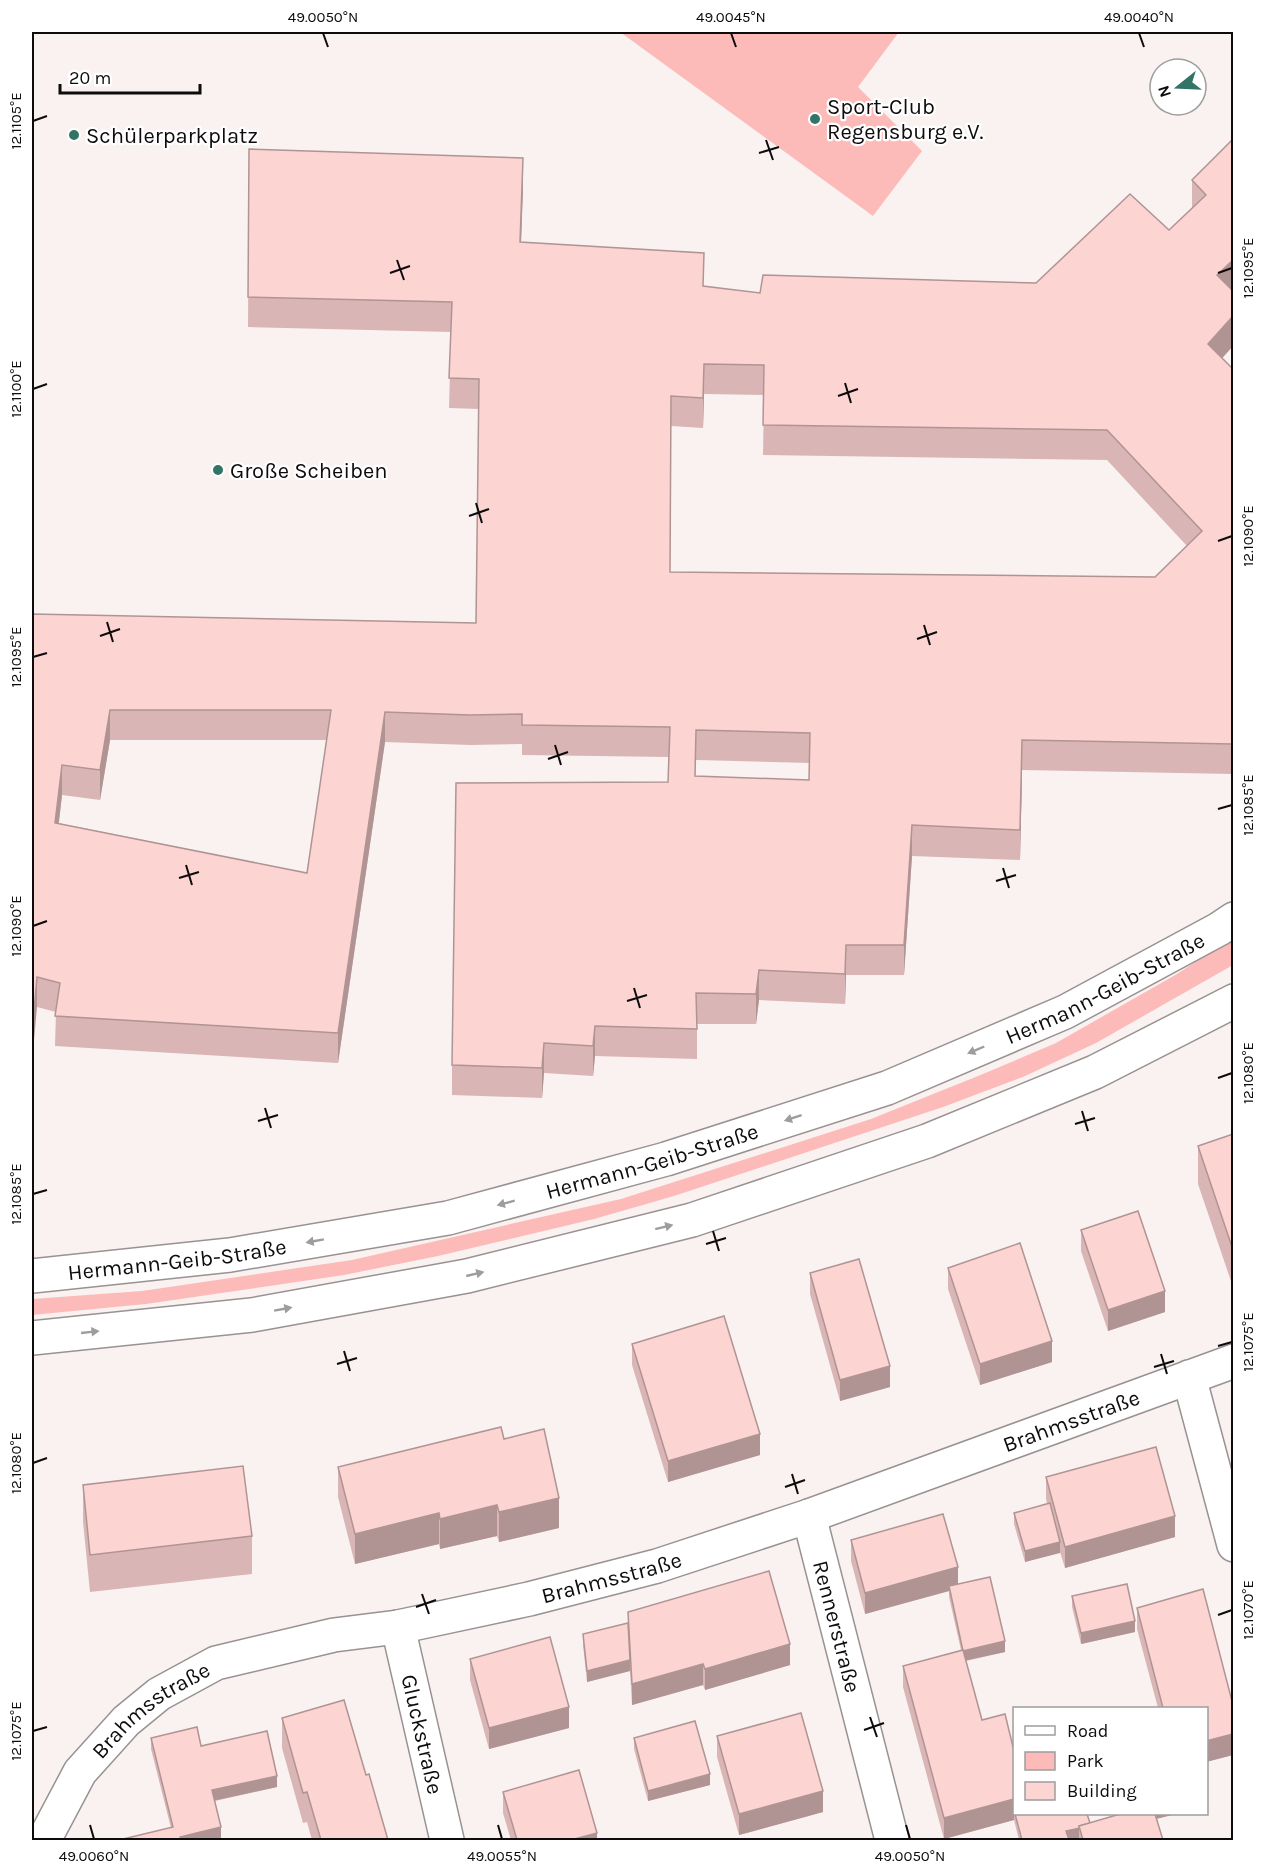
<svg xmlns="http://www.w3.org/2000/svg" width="1265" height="1872" font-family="Karla,sans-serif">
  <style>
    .green { fill: #fcbbb9 }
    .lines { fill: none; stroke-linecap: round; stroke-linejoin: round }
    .minor-casing { stroke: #999292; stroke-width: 36 }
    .tertiary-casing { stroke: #999292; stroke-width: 36 }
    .minor { stroke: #fff; stroke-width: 33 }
    .tertiary { stroke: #fff; stroke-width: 33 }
    .wall { fill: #d9b6b5; fill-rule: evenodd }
    .shaded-wall { fill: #b09493 }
    .building { fill: #fcd4d2; stroke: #b09493; stroke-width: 1.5; fill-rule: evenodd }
    .oneway { fill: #9e9d9d }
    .ticks { fill: none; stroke: #0d0b0b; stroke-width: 2 }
    .poi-dot { fill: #327567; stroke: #fff; stroke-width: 2 }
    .labels { text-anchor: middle; stroke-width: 4.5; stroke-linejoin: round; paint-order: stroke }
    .poi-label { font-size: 22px; fill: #0d0b0b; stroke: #fff; text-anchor: start }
    .street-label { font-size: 22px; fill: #0d0b0b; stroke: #fff }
    .neatline { fill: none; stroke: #0d0b0b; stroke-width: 2 }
    .ticks-label { font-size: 15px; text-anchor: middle; fill: #0d0b0b }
  </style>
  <rect width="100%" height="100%" fill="#f9f2f1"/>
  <!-- green -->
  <g class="green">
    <path d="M 620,32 L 899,32 L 858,87 L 922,151 L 873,216 Z"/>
    <path d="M 1233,937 L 1233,965 L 1096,1043 L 1025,1076 L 943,1107 L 674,1196 L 594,1219 L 438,1256 L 344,1275 L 146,1304 L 32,1315 L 32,1299 L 142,1291 L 352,1260 L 621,1199 L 871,1119 L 983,1074 L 1056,1043 L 1177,974 Z"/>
  </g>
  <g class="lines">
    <!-- minor casing -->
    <g class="minor-casing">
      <g id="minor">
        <path d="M 1189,1377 L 1234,1545"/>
        <path id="s1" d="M 809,1516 L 892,1840"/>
        <path id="s2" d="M 398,1627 L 447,1840"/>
        <path id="s3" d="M 44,1840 L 80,1772 L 126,1721 L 159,1694 L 216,1663 L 334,1635 L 398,1627 L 529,1599 L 657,1566 L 809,1516 L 1234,1361"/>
      </g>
    </g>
    <!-- tertiary casing -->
    <g class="tertiary-casing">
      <g id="tertiary">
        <path id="s4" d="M 32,1276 L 230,1255 L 448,1218 L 666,1159 L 887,1088 L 1065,1012 L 1219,929 L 1234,919"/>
        <path d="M 32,1338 L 252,1315 L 467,1276 L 692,1220 L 927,1141 L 1095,1072 L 1234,1001"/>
      </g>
    </g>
    <!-- minor -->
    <use href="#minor" class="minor"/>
    <!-- tertiary -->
    <use href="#tertiary" class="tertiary"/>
  </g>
  <!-- wall -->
  <g class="wall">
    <path d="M 1233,139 L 1233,346 L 1222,358 L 1233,369 L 1233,774 L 1022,770 L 1020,860 L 912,856 L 904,975 L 846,975 L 845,1004 L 759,1000 L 756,1024 L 697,1024 L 697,1059 L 595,1056 L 593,1076 L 544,1073 L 542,1098 L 452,1095 L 452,1065 L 668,782 L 669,757 L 522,755 L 522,744 L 470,745 L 385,742 L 338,1063 L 55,1046 L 56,1012 L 37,1007 L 32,614 L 476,623 L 479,409 L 449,408 L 451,332 L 248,327 L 249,149 L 523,188 L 521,242 L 704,286 L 760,293 L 1036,283 L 1169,230 L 1192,208 L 1192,180 ZM 704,394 L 764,395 L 763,455 L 1107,460 L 1187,546 L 1155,577 L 670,572 L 671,426 L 703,428 ZM 110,740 L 327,740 L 307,873 L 59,823 L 62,795 L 100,800 ZM 696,760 L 810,763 L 809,780 L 695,776 Z"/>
    <path d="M 1233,1134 L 1233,1287 L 1198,1184 L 1198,1146 Z"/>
    <path d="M 1081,1230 L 1165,1312 L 1108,1331 L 1081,1251 Z"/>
    <path d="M 948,1268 L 1052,1362 L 980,1385 L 948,1289 Z"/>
    <path d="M 810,1273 L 890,1387 L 840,1401 L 810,1294 Z"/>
    <path d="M 632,1344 L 760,1455 L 668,1482 L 632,1365 Z"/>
    <path d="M 504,1439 L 559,1528 L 499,1542 L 497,1536 L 440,1549 L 439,1544 L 355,1564 L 338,1497 L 338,1467 Z"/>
    <path d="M 1046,1477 L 1175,1537 L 1065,1568 L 1060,1552 L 1025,1562 L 1014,1524 L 1014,1513 L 1047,1504 L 1046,1498 Z"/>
    <path d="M 83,1485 L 252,1536 L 252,1574 L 90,1592 L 83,1522 Z"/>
    <path d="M 851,1540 L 958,1584 L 1005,1652 L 966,1661 L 982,1720 L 1014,1814 L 1090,1823 L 1172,1814 L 1172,1815 L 1156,1819 L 1163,1840 L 1079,1840 L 1079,1839 L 1073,1840 L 1019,1840 L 1014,1820 L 944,1839 L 903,1687 L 903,1666 L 961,1650 L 949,1597 L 949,1591 L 865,1614 L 851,1561 Z"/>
    <path d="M 1072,1596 L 1135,1632 L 1081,1644 L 1072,1607 Z"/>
    <path d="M 1137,1608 L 1233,1705 L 1233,1755 L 1206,1762 L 1206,1708 L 1158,1708 L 1137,1629 Z"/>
    <path d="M 628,1612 L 790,1665 L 705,1690 L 703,1685 L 632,1705 L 630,1671 L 587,1682 L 583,1645 L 583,1634 L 628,1623 Z"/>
    <path d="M 470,1659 L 569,1728 L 489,1749 L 470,1680 Z"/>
    <path d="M 282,1718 L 366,1775 L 388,1840 L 312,1840 L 307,1822 L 303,1823 L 282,1748 Z"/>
    <path d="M 717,1736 L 823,1812 L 739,1835 L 717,1757 Z"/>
    <path d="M 151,1738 L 201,1746 L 277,1787 L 215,1801 L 221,1838 L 171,1828 L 151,1749 Z"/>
    <path d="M 634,1738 L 710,1785 L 648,1801 L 634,1749 Z"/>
    <path d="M 503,1792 L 597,1840 L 511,1840 L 503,1813 Z"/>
  </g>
  <!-- shaded-wall -->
  <g class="shaded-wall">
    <path d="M 523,158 L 523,188 L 520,272 L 520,242 Z"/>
    <path d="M 1233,260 L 1233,290 L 1217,305 L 1217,275 Z"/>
    <path d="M 1233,316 L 1233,346 L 1208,374 L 1208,344 Z"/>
    <path d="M 704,364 L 704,394 L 703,428 L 703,398 Z"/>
    <path d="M 110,710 L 110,740 L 100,800 L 100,770 Z"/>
    <path d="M 385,712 L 385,742 L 338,1063 L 338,1033 Z"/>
    <path d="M 1022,740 L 1022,770 L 1020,860 L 1020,830 Z"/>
    <path d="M 62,765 L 62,795 L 55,853 L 55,823 Z"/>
    <path d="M 912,825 L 912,856 L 904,975 L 904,945 Z"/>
    <path d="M 846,945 L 846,975 L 845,1004 L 845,974 Z"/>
    <path d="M 759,970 L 759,1000 L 756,1024 L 756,994 Z"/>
    <path d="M 37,977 L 37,1007 L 32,1062 L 32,1032 Z"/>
    <path d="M 595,1026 L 595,1056 L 593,1076 L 593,1046 Z"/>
    <path d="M 544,1043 L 544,1073 L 542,1098 L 542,1068 Z"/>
    <path d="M 1165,1291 L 1165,1312 L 1108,1331 L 1108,1310 Z"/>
    <path d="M 1052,1341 L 1052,1362 L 980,1385 L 980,1364 Z"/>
    <path d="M 890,1366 L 890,1387 L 840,1401 L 840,1380 Z"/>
    <path d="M 760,1434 L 760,1455 L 668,1482 L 668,1461 Z"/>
    <path d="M 559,1498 L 559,1528 L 499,1542 L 499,1512 Z"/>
    <path d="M 497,1505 L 497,1536 L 440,1549 L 440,1519 Z"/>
    <path d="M 439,1513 L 439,1544 L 355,1564 L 355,1534 Z"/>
    <path d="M 1175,1516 L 1175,1537 L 1065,1568 L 1065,1547 Z"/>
    <path d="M 1060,1542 L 1060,1553 L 1025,1562 L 1025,1551 Z"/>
    <path d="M 958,1567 L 958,1588 L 949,1586 L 949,1591 L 865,1614 L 865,1593 Z"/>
    <path d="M 1135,1621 L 1135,1632 L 1081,1644 L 1081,1633 Z"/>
    <path d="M 1005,1641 L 1005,1652 L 963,1661 L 963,1651 Z"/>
    <path d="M 790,1644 L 790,1665 L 705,1690 L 705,1669 Z"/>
    <path d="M 630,1660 L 630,1671 L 587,1682 L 587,1671 Z"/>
    <path d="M 703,1664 L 703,1685 L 632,1705 L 632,1684 Z"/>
    <path d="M 569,1707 L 569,1728 L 489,1749 L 489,1728 Z"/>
    <path d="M 1233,1734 L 1233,1755 L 1206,1762 L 1206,1741 Z"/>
    <path d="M 710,1774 L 710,1785 L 648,1801 L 648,1791 Z"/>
    <path d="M 277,1776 L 277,1787 L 212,1801 L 212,1790 Z"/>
    <path d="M 823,1791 L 823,1812 L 739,1835 L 739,1814 Z"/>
    <path d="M 1014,1799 L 1014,1820 L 944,1839 L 944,1818 Z"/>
    <path d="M 1127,1814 L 1172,1814 L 1172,1815 L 1127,1826 Z"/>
    <path d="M 221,1827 L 221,1838 L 209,1840 L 180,1840 L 180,1837 Z"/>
    <path d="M 1079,1828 L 1079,1839 L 1073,1840 L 1066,1840 L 1066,1831 Z"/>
    <path d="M 597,1833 L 597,1840 L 571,1840 Z"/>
  </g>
  <!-- building -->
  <g class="building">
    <path d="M 1233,139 L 1233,260 L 1217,275 L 1233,291 L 1233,316 L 1208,344 L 1233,369 L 1233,744 L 1022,740 L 1020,830 L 912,825 L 904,945 L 846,945 L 845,974 L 759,970 L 756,994 L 696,993 L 697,1029 L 595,1026 L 593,1046 L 544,1043 L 542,1068 L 452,1065 L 456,783 L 668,782 L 670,727 L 522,725 L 522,714 L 470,715 L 385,712 L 338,1033 L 55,1016 L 60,983 L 37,977 L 32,1032 L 32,614 L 476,623 L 479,379 L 449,378 L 452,302 L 248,297 L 249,149 L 523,158 L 520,242 L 704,253 L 703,286 L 760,293 L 763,275 L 1036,283 L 1130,194 L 1169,230 L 1206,195 L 1192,180 ZM 704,364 L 764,365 L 763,425 L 1107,430 L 1202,531 L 1155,577 L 670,572 L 671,396 L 703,398 ZM 110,710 L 331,710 L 307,873 L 55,823 L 62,765 L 100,770 ZM 696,730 L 810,733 L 809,780 L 695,776 Z"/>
    <path d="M 1233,1134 L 1233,1250 L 1198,1146 Z"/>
    <path d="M 1138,1211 L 1165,1291 L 1108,1310 L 1081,1230 Z"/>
    <path d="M 1020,1243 L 1052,1341 L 980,1364 L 948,1268 Z"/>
    <path d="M 859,1259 L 890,1366 L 840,1380 L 810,1273 Z"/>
    <path d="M 724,1316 L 760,1434 L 668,1461 L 632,1344 Z"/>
    <path d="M 501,1427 L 504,1439 L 544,1429 L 559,1498 L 499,1512 L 497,1505 L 440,1519 L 439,1513 L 355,1534 L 338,1467 Z"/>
    <path d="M 1156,1447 L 1175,1516 L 1065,1547 L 1046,1477 Z"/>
    <path d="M 243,1466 L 252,1536 L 90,1555 L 83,1485 Z"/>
    <path d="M 1050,1503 L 1060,1542 L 1025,1551 L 1014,1513 Z"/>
    <path d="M 943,1514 L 958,1567 L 865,1593 L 851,1540 Z"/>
    <path d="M 769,1571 L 790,1644 L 705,1669 L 703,1664 L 632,1684 L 628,1612 Z"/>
    <path d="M 990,1577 L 1005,1641 L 963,1651 L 949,1586 Z"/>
    <path d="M 1127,1584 L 1135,1621 L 1081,1633 L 1072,1596 Z"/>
    <path d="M 1203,1589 L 1233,1705 L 1233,1734 L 1206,1741 L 1206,1708 L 1163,1708 L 1137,1608 Z"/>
    <path d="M 628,1623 L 630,1660 L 587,1671 L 583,1634 Z"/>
    <path d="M 550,1637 L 569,1707 L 489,1728 L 470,1659 Z"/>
    <path d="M 963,1650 L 982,1720 L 1005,1714 L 1014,1751 L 1014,1799 L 944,1818 L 903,1666 Z"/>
    <path d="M 344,1700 L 366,1775 L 369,1774 L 388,1840 L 321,1840 L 307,1792 L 303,1793 L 282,1718 Z"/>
    <path d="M 801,1713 L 823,1791 L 739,1814 L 717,1736 Z"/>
    <path d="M 695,1721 L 710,1774 L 648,1791 L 634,1738 Z"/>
    <path d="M 197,1727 L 201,1746 L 267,1731 L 277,1776 L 212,1790 L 221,1827 L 180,1837 L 181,1840 L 119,1840 L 173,1827 L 151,1738 Z"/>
    <path d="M 579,1770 L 597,1833 L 571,1840 L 517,1840 L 503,1792 Z"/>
    <path d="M 1015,1814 L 1087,1814 L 1090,1823 L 1079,1826 L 1080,1828 L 1066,1831 L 1069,1840 L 1022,1840 Z"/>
    <path d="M 1120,1814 L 1155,1814 L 1163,1840 L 1083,1840 L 1079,1826 Z"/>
  </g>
  <!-- one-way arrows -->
  <defs><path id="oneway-solid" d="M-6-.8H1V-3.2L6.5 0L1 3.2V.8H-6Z" transform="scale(1.5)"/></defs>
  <g class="oneway">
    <use href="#oneway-solid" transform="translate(976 1050) rotate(157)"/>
    <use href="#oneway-solid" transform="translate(793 1118) rotate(162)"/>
    <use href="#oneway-solid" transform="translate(506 1203) rotate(165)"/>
    <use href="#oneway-solid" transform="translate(664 1227) rotate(-14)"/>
    <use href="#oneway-solid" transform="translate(315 1241) rotate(170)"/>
    <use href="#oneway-solid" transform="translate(475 1274) rotate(-13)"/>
    <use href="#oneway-solid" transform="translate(283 1309) rotate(-10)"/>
    <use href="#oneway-solid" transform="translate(90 1332) rotate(-6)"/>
  </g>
  <!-- ticks -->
  <path class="ticks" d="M 323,33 L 328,47M 731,33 L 736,47M 1139,33 L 1144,47M 33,121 L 47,116M 766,140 L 773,160M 759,153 L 779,147M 397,260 L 404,280M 390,273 L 410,266M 1218,273 L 1232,268M 845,383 L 851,403M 33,389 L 47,384M 838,396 L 858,389M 476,503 L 482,523M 469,516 L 489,509M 1218,541 L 1232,536M 107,622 L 113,642M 924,625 L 930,645M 100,636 L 120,629M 917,639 L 937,632M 33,657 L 47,653M 555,745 L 561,765M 548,759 L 568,752M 1218,809 L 1232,805M 186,865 L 192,885M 1003,868 L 1009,888M 179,878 L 199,872M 996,881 L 1016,875M 33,926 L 47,921M 634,988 L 640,1008M 627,1001 L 647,995M 1218,1078 L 1232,1073M 265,1108 L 271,1128M 1082,1111 L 1088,1131M 258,1121 L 278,1115M 1075,1124 L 1095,1118M 33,1194 L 47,1190M 713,1231 L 719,1251M 706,1244 L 726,1238M 1218,1346 L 1232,1342M 344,1351 L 350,1371M 1161,1354 L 1167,1374M 337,1364 L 357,1358M 1154,1367 L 1174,1361M 33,1463 L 47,1458M 792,1474 L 798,1494M 785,1487 L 805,1480M 422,1594 L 429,1614M 416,1607 L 436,1600M 1218,1615 L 1232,1610M 870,1717 L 877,1737M 864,1730 L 884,1723M 33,1731 L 47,1727M 90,1825 L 94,1839M 498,1825 L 502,1839M 906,1825 L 910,1839"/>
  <!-- markers -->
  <g class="poi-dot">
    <circle cx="815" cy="119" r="6"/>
    <circle cx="74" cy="135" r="6"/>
    <circle cx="218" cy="470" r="6"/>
  </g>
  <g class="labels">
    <!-- poi labels -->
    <g class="poi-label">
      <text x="827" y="114">Sport-Club<tspan x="827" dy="25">Regensburg e.V.</tspan></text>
      <text x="86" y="143">Schülerparkplatz</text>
      <text x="230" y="478">Große Scheiben</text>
    </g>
    <!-- street labels -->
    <g class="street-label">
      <text dy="8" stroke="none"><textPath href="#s4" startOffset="1118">Hermann-Geib-Straße</textPath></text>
      <text dy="8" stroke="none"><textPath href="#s4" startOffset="632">Hermann-Geib-Straße</textPath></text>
      <text dy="8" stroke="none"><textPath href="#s4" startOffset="146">Hermann-Geib-Straße</textPath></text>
      <text dy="8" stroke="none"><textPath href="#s3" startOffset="1144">Brahmsstraße</textPath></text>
      <text dy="8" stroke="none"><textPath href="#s3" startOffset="658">Brahmsstraße</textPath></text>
      <text dy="8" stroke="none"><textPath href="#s1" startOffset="114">Rennerstraße</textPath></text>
      <text dy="8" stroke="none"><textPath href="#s3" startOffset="172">Brahmsstraße</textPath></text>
      <text dy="8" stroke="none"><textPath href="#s2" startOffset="110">Gluckstraße</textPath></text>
    </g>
  </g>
  <!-- border -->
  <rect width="1265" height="1872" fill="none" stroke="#ffffff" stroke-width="66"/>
  <!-- legend -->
  <rect x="1013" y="1707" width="195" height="108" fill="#ffffff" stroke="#9e9d9d" stroke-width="1.5"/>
  <rect x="1025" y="1726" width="30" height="9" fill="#ffffff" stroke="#9e9d9d" stroke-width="1.5"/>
  <text x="1067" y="1737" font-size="18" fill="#0d0b0b">Road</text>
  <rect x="1025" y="1752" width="30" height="18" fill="#fcbbb9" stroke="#9e9d9d" stroke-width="1.5"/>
  <text x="1067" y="1767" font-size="18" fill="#0d0b0b">Park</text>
  <rect x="1025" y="1782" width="30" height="18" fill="#fcd4d2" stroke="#9e9d9d" stroke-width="1.5"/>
  <text x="1067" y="1797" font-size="18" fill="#0d0b0b">Building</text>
  <!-- north arrow -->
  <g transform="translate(1178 87) rotate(252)"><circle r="28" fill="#ffffff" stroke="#9e9d9d" stroke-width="1.5"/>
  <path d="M0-4.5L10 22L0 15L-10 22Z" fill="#327567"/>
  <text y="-9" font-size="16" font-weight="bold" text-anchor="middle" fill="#0d0b0b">N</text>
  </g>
  <!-- scale -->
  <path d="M60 84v9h140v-9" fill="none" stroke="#0d0b0b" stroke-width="3"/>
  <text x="69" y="84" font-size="18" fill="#0d0b0b" stroke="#ffffff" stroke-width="4.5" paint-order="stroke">20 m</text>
  <rect x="33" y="33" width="1199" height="1806" class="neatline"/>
  <g class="ticks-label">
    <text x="323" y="22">49.0050°N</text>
    <text x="731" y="22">49.0045°N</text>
    <text x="1139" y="22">49.0040°N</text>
    <text transform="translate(16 121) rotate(-90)" y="5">12.1105°E</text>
    <text transform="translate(1248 268) rotate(-90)" y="5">12.1095°E</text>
    <text transform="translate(16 389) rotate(-90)" y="5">12.1100°E</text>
    <text transform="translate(1248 536) rotate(-90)" y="5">12.1090°E</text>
    <text transform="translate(16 657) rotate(-90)" y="5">12.1095°E</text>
    <text transform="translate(1248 805) rotate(-90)" y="5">12.1085°E</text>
    <text transform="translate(16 926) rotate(-90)" y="5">12.1090°E</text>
    <text transform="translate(1248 1073) rotate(-90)" y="5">12.1080°E</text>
    <text transform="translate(16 1194) rotate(-90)" y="5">12.1085°E</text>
    <text transform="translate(1248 1342) rotate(-90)" y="5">12.1075°E</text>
    <text transform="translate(16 1463) rotate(-90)" y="5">12.1080°E</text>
    <text transform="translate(1248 1610) rotate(-90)" y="5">12.1070°E</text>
    <text transform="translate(16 1731) rotate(-90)" y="5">12.1075°E</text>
    <text x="94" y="1861">49.0060°N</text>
    <text x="502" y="1861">49.0055°N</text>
    <text x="910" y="1861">49.0050°N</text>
  </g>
</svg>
